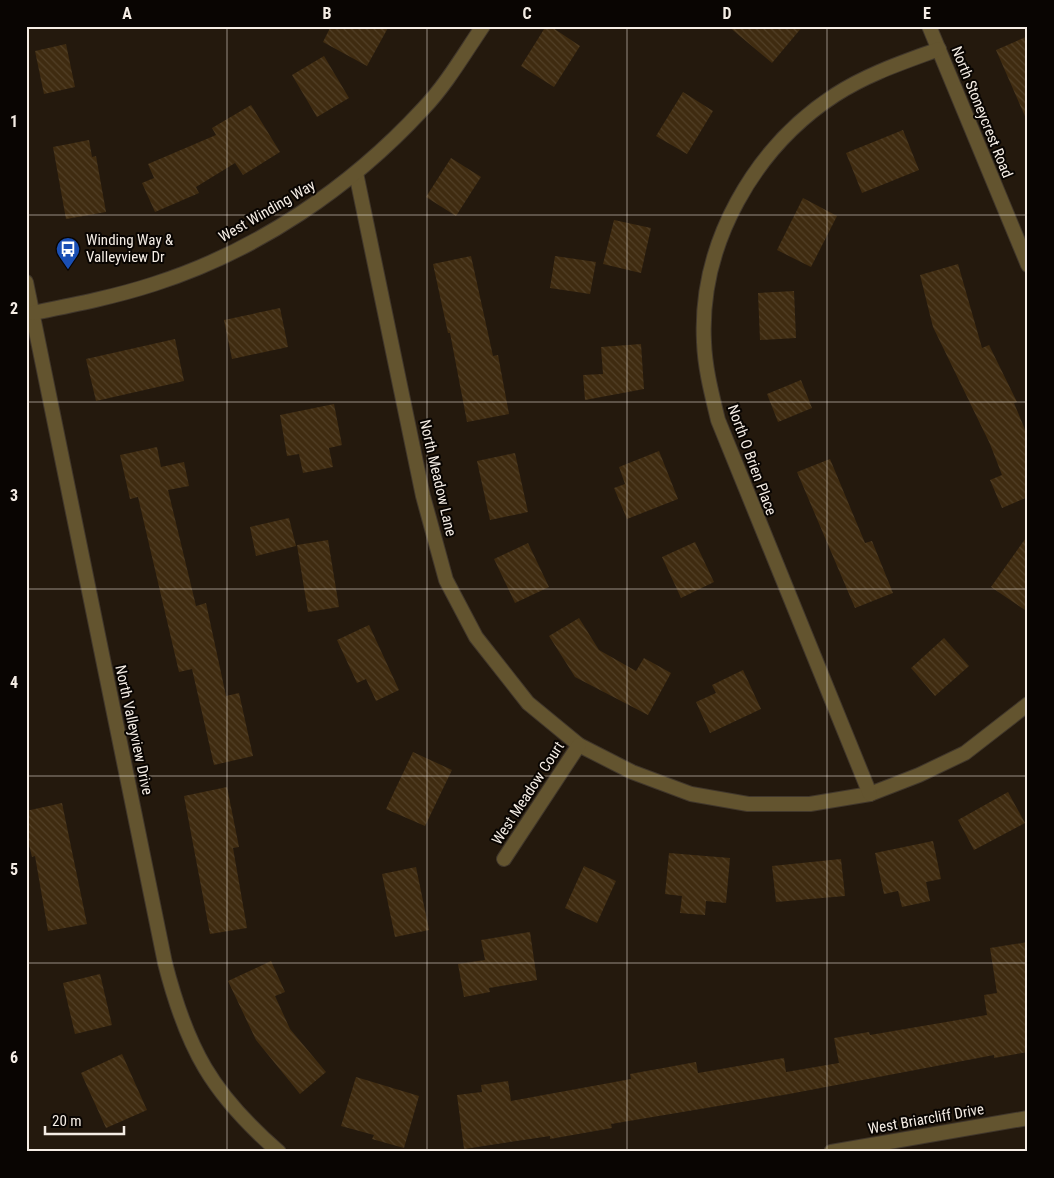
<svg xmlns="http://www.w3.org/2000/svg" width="1054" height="1178" font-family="'Roboto Condensed',sans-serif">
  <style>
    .building { fill: url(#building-back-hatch) }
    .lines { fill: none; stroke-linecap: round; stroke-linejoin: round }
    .minor-casing { stroke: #41372b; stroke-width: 16 }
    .minor { stroke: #63542f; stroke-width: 14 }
    .grid { fill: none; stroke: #f5ede5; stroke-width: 1; stroke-opacity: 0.55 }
    .labels { text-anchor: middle; stroke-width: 4; stroke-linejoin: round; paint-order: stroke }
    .street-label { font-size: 15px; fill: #f5ede5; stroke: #090502 }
    .poi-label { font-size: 15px; fill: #f5ede5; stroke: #090502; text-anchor: start }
    .neatline { fill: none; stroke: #f5ede5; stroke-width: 2 }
    .grid-label { font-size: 16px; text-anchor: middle; font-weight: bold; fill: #f5ede5 }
  </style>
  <defs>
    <pattern id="building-back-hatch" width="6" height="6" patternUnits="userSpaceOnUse" patternTransform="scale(1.25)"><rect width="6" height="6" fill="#3f2b10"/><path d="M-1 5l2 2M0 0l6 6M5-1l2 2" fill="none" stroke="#524027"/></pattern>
  </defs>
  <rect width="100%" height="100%" fill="#24190d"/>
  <!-- building -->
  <g class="building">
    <path d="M 331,26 L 389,26 L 367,66 L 323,42 Z"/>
    <path d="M 546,26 L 550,26 L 580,46 L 554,87 L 521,66 Z"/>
    <path d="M 728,26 L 803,26 L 772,63 Z"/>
    <path d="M 1028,36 L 1028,123 L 996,50 Z"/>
    <path d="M 66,44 L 75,87 L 44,94 L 35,51 Z"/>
    <path d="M 324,56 L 349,98 L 317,117 L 292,75 Z"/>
    <path d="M 683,92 L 713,111 L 687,154 L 656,136 Z"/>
    <path d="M 251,105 L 280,152 L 243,175 L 235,163 L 196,187 L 199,193 L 155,212 L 142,183 L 154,178 L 148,164 L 216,135 L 212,128 Z"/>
    <path d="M 903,130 L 919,170 L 862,193 L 846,153 Z"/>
    <path d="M 89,140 L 92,157 L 96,156 L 106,212 L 66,219 L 53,147 Z"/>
    <path d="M 451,158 L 481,177 L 456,216 L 426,197 Z"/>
    <path d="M 803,198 L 837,216 L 811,267 L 777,250 Z"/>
    <path d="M 614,220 L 651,228 L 641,273 L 603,264 Z"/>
    <path d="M 471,256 L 493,356 L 498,355 L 509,414 L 467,422 L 450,333 L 448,333 L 433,264 Z"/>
    <path d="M 555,256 L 596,262 L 590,294 L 550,288 Z"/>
    <path d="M 958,264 L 982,348 L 989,345 L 1017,402 L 1014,403 L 1028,437 L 1028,497 L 1002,508 L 990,480 L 1002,475 L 990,444 L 933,327 L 920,275 Z"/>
    <path d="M 794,291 L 796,338 L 760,340 L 758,293 Z"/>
    <path d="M 280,308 L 288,347 L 232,359 L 224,320 Z"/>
    <path d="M 175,339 L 184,381 L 96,401 L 86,359 Z"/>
    <path d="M 641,344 L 644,389 L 585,400 L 583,375 L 603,374 L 601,347 Z"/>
    <path d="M 801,380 L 812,408 L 778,422 L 767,394 Z"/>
    <path d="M 334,404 L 342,445 L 329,448 L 333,467 L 303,473 L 299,454 L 287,456 L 280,415 Z"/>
    <path d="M 157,447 L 161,467 L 184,462 L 189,486 L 168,490 L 196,606 L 206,603 L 226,696 L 239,693 L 253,756 L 214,765 L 192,669 L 179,672 L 138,497 L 130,499 L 120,455 Z"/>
    <path d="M 659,451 L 678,499 L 627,519 L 614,488 L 625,484 L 619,467 Z"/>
    <path d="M 515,453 L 528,512 L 490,520 L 477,461 Z"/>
    <path d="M 830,459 L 865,543 L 872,541 L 893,593 L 855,608 L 797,472 Z"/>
    <path d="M 289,518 L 296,546 L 256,556 L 250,527 Z"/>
    <path d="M 1028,535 L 1028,612 L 991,587 Z"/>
    <path d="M 328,540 L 339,607 L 308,612 L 297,545 Z"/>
    <path d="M 695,542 L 714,582 L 681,598 L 662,557 Z"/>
    <path d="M 528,543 L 549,587 L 515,603 L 494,559 Z"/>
    <path d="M 579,618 L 599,650 L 636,671 L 644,658 L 671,673 L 648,715 L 575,677 L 549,636 Z"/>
    <path d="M 369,625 L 399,690 L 376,701 L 366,679 L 357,683 L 337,640 Z"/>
    <path d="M 944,638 L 969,666 L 935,696 L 911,668 Z"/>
    <path d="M 743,670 L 761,709 L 710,733 L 696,702 L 716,693 L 712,685 Z"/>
    <path d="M 413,752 L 452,770 L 425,826 L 386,809 Z"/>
    <path d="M 227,787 L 239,847 L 233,848 L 247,928 L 210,934 L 184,796 Z"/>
    <path d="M 1008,792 L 1025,823 L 974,850 L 958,820 Z"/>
    <path d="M 62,803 L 87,924 L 48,931 L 35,856 L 32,857 L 26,832 L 26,811 Z"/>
    <path d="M 933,841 L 941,879 L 926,882 L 930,901 L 902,907 L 898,891 L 884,894 L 875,853 Z"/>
    <path d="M 669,853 L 730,858 L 726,903 L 706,901 L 705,915 L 680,913 L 682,896 L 665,894 Z"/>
    <path d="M 841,859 L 845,896 L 776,902 L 772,866 Z"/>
    <path d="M 584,866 L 616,881 L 597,923 L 565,908 Z"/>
    <path d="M 416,867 L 429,930 L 395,937 L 382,874 Z"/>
    <path d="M 530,932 L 537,980 L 489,988 L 490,992 L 464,997 L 458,964 L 485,960 L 481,940 Z"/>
    <path d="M 1028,942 L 1028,1052 L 994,1058 L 994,1055 L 789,1094 L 611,1124 L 612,1128 L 550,1139 L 550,1136 L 464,1149 L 457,1095 L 482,1092 L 481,1085 L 508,1081 L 511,1101 L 631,1079 L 630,1074 L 696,1062 L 698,1073 L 784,1058 L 786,1072 L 839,1063 L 834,1038 L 869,1032 L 870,1035 L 987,1015 L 984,995 L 997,993 L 990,948 Z"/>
    <path d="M 271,961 L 285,992 L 275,996 L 290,1029 L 326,1072 L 300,1094 L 256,1040 L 228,981 Z"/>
    <path d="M 100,974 L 112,1025 L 75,1034 L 63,983 Z"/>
    <path d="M 122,1054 L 147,1110 L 106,1128 L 81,1073 Z"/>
    <path d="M 356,1077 L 419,1096 L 404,1148 L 372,1139 L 374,1135 L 341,1126 Z"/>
  </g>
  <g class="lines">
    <!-- minor casing -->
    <g class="minor-casing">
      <g id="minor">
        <path d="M 929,26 L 1028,265"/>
        <path d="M 356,173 L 423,496 L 446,580 L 476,637 L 528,703 L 579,745 L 632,772 L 691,794 L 748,804 L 810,804 L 870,794 L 919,775 L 965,753 L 1028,704"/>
        <path d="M 26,282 L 165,963 C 187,1049 212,1094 279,1152"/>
        <path d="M 33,313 C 73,305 114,297 154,284 C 257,251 350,188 423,109 C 446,85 464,54 483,26"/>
        <path d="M 870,794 L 718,420 C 712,395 705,369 704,342 C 699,244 754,148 835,95 C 867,74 904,62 939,49"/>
        <path d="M 504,859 L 579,745"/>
        <path d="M 831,1152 L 1028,1118"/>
      </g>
    </g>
    <!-- minor -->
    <use href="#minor" class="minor"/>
  </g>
  <!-- grid -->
  <path class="grid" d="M 227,26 L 227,1152M 427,26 L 427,1152M 627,26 L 627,1152M 827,26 L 827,1152M 26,215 L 1028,215M 26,402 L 1028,402M 26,589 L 1028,589M 26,776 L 1028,776M 26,963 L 1028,963"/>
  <!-- icons -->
  <defs>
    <g id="bus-pin" transform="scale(1.25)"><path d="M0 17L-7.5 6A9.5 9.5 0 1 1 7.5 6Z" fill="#1a4fb4" stroke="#090502"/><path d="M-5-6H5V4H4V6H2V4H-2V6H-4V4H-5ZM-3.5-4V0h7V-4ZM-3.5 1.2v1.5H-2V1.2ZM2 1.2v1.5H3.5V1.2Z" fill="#fff"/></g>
  </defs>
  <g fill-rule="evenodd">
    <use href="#bus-pin" x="68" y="249"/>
  </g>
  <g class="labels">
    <!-- street labels -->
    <g class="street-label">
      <text transform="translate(982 112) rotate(68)" y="5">North Stoneycrest Road</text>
      <text transform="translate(267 211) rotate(-30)" y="5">West Winding Way</text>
      <text transform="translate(752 460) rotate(70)" y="5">North O Brien Place</text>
      <text transform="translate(438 478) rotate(77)" y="5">North Meadow Lane</text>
      <text transform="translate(134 730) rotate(78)" y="5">North Valleyview Drive</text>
      <text transform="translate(528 793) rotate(-57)" y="5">West Meadow Court</text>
      <text transform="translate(926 1119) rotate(-10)" y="5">West Briarcliff Drive</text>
    </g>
    <!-- poi labels -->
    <g class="poi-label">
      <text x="86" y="245">Winding Way &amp;<tspan x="86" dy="17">Valleyview Dr</tspan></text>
    </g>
  </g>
  <!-- border -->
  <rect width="1054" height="1178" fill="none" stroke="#090502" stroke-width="55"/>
  <!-- scale -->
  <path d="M45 1126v8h79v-8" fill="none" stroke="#f5ede5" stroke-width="2.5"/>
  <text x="52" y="1126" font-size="15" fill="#f5ede5" stroke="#090502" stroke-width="4" paint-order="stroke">20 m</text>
  <rect x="28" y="28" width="998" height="1122" class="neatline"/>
  <g class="grid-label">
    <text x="127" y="19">A</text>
    <text x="327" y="19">B</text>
    <text x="527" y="19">C</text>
    <text x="727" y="19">D</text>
    <text x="927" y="19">E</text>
    <text x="14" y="127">1</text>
    <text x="14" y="314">2</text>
    <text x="14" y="501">3</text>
    <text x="14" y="688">4</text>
    <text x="14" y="875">5</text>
    <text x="14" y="1063">6</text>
  </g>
</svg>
